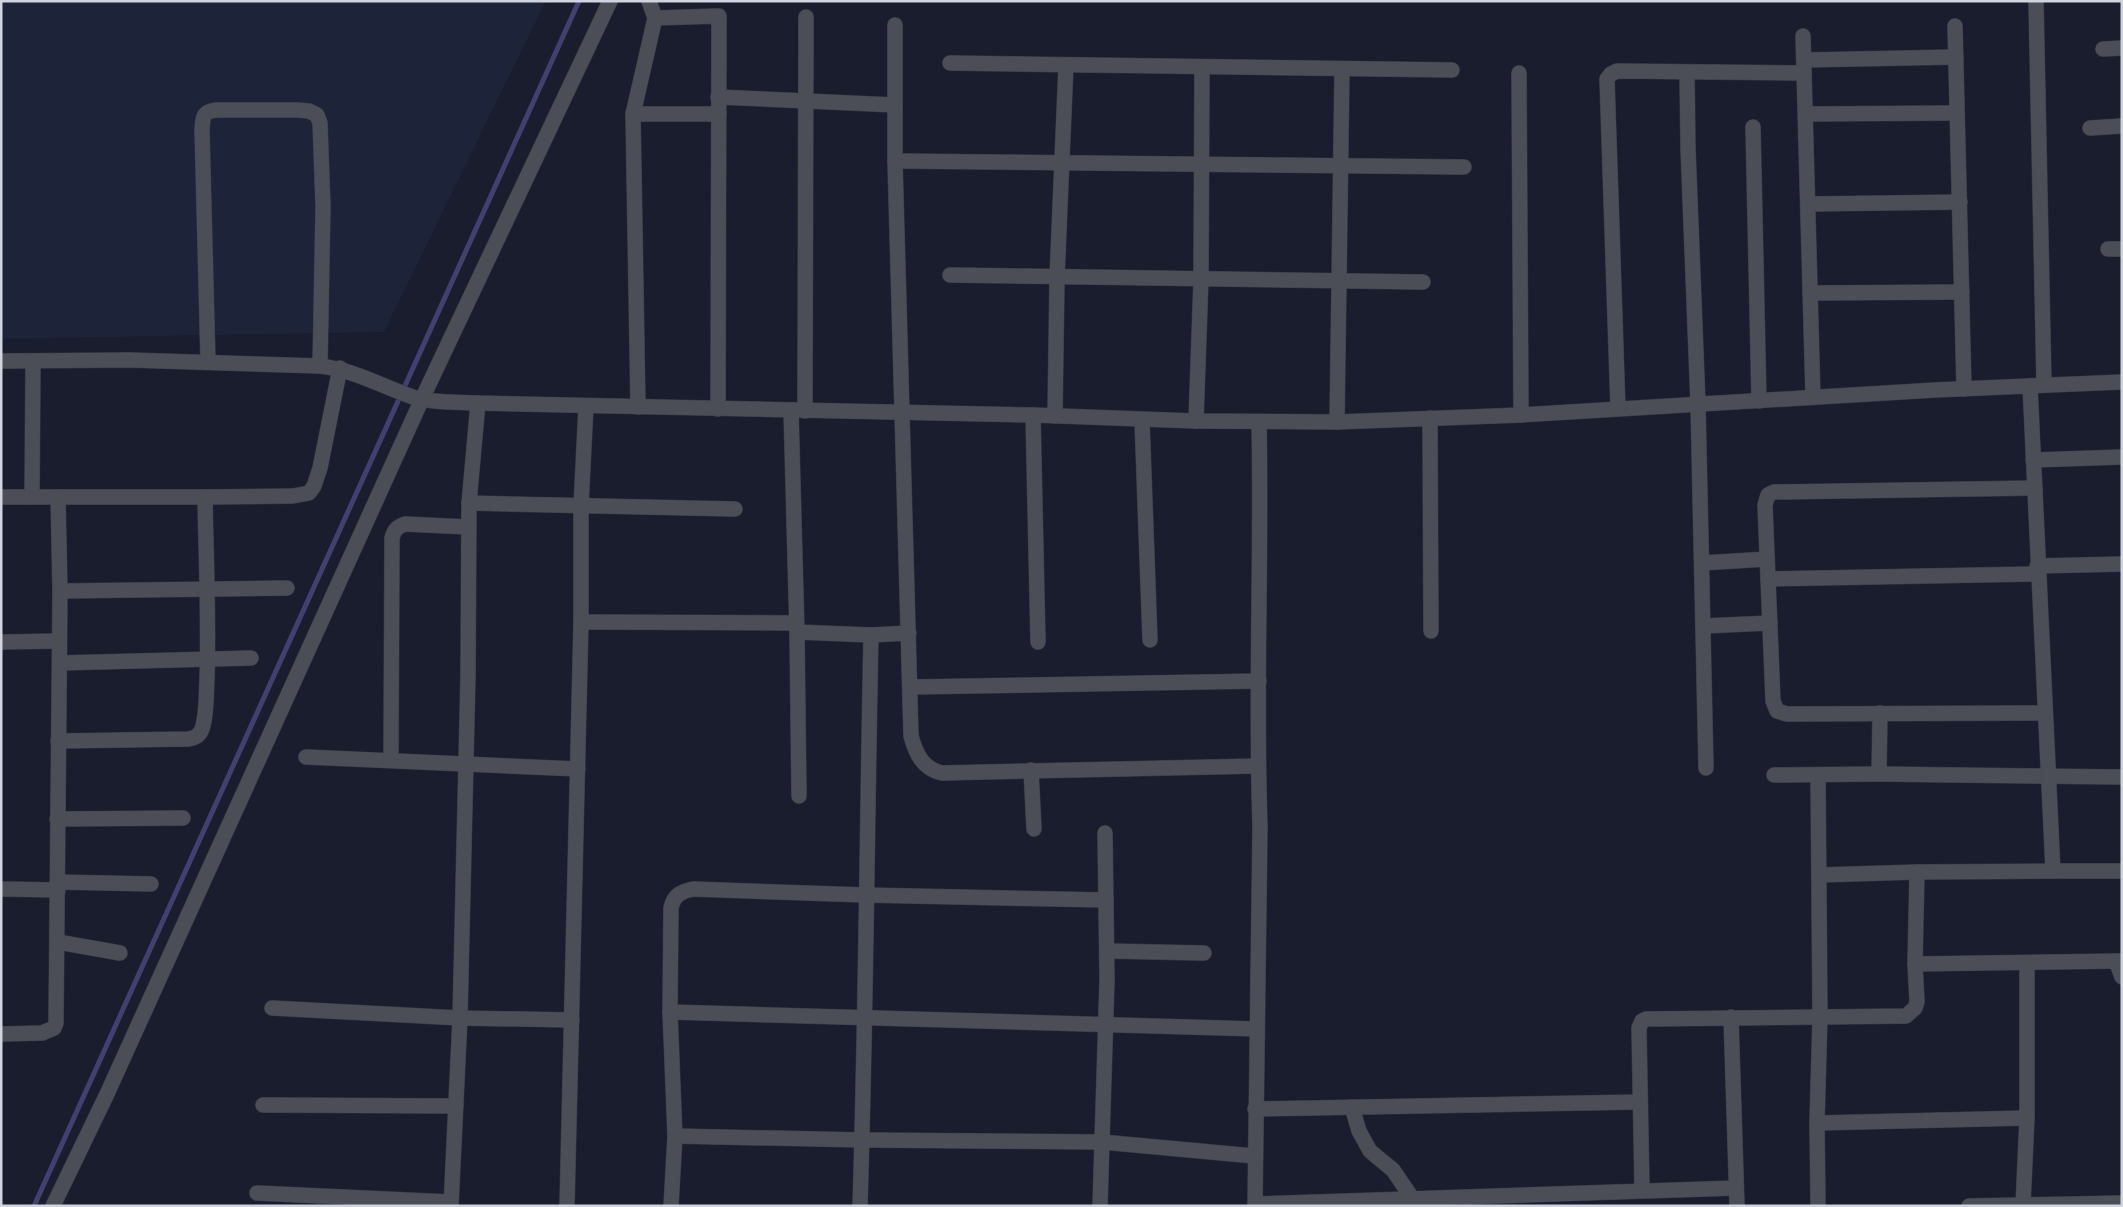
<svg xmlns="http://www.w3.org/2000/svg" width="2123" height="1207" font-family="'Asap Condensed',sans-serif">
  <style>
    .built { fill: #1d2339 }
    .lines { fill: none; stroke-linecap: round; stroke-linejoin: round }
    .stream { stroke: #434071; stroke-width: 5 }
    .minor-casing { stroke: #333746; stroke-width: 16 }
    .minor { stroke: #4b4e56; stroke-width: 15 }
  </style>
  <rect width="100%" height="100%" fill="#191d2d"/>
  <!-- built -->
  <path class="built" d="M 1,1 L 546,1 L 384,332 L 1,339 Z"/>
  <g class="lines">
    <!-- stream -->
    <path class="stream" d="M 34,1206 L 579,1"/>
    <!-- minor casing -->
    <g class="minor-casing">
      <g id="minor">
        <path d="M 2036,1 L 2044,385"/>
        <path d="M 655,18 L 719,16 L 718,409"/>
        <path d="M 895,25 L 895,161 L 911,736 C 916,754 923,769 942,773 L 1258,766"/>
        <path d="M 1955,26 L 1964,389"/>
        <path d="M 1803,36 L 1813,397"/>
        <path d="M 2103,49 L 2122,48"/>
        <path d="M 1804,60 L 1956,57"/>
        <path d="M 950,63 L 1452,70"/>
        <path d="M 1687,72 L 1688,148 L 1698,404 L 1706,768"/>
        <path d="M 1519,73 L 1521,415"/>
        <path d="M 718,97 L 895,105"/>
        <path d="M 633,114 L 719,114"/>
        <path d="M 1806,114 L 1957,113"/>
        <path d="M 1753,127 L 1759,401"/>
        <path d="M 2090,128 L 2122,126"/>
        <path d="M 895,161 L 1464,167"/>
        <path d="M 1808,204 L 1960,202"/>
        <path d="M 2108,249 L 2122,249"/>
        <path d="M 950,275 L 1423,282"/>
        <path d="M 1811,293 L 1962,292"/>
        <path d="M 1,361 L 130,360 L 320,366 C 355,370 383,387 416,398 C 435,403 459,402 478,403 L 1033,415 L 1196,421 L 1337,422 L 1521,415 L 1935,390 L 2122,382"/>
        <path d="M 208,362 L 202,130 C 203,117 202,112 216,110 L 298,110 L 309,111 L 317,115 L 320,123 L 323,206 L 320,366"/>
        <path d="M 638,407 L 633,114 L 655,18 L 649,1"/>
        <path d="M 1618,409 L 1607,79 L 1611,74 L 1617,71 L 1804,73"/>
        <path d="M 791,410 L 797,632 L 799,796"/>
        <path d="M 805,411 L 806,17"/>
        <path d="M 1033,415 L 1038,642"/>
        <path d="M 1055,416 L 1057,278 L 1066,65"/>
        <path d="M 1430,418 L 1431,631"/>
        <path d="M 1142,420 L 1150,640"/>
        <path d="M 1196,421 L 1201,279 L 1202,67"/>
        <path d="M 1337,422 L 1342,69"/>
        <path d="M 2033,460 L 2122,457"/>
        <path d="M 2035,488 L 1774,492 L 1768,495 L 1765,505 L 1773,701 L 1777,711 L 1787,714 L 2044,713"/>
        <path d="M 1,497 L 205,497 L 293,496 L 309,493 L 314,486 L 320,468 L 340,368"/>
        <path d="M 32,497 L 33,361"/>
        <path d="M 469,503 L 735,509"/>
        <path d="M 1702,563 L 1767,559"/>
        <path d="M 2037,566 L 2122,564"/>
        <path d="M 1768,579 L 2038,574"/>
        <path d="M 60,591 L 287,588"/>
        <path d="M 581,622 L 796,623"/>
        <path d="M 1703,626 L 1770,623"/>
        <path d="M 797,632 L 871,635 L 909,633"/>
        <path d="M 1,642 L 59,641"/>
        <path d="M 60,663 L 251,658"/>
        <path d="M 910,687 L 1259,681"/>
        <path d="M 58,741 L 188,739 C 195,738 199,736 202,729 C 207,714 206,695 207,679 C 209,619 206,558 205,497"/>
        <path d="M 306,757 L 578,769"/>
        <path d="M 391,760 L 392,538 C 394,530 397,527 405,524 L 468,527"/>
        <path d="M 1031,770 L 1034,829"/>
        <path d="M 1879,774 L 1880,713"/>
        <path d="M 1774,775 L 1879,774 L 2122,777"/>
        <path d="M 1818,775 L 1820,1016 L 1817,1123 L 1818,1206"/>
        <path d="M 57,819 L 183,818"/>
        <path d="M 2053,871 L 2122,871"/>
        <path d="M 1819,875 L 1917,872 L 2053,871 L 2030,386"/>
        <path d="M 59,882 L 151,884"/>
        <path d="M 1,889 L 58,890"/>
        <path d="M 58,942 L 120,953"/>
        <path d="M 1107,951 L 1204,953"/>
        <path d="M 2116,961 L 2122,977"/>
        <path d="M 1915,964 L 2122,961"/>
        <path d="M 272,1008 L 460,1018 L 572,1020"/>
        <path d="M 670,1012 L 1257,1029"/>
        <path d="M 1731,1017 L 1737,1206"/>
        <path d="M 1,1034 L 42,1033 L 54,1028 L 56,1023 L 60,591 L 58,497"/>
        <path d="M 263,1105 L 456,1106"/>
        <path d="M 1352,1107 L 1359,1131 L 1370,1151 L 1393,1170 L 1412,1198"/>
        <path d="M 1255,1109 L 1640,1102"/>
        <path d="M 1817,1123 L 2027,1118"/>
        <path d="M 675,1136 L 862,1140 L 1102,1142 L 1254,1156"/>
        <path d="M 1642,1190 L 1639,1028 L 1642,1021 L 1646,1019 L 1906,1016 L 1915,1008 L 1917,1002 L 1915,964 L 1917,872"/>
        <path d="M 257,1193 L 451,1202"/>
        <path d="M 1255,1204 L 1736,1188"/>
        <path d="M 2023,1205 L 2027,1118 L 2027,963"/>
        <path d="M 53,1206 L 107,1094 L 422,399 L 610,1"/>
        <path d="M 451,1206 L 460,1018 L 468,675 L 469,503 L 478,403"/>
        <path d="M 567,1206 L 581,622 L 581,506 L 586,406"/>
        <path d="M 671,1206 L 675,1136 L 670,1012 L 671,908 C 674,895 680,892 693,889 L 865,895 L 1106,900"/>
        <path d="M 860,1206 C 866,1015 867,825 871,635"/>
        <path d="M 1100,1206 L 1107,980 L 1105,833"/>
        <path d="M 1255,1206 L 1260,826 C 1255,691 1262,557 1259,422"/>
        <path d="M 1969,1206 L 2122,1203"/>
      </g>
    </g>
    <!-- minor -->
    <use href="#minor" class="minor"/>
  </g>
  <!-- border -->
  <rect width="2123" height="1207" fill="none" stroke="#d0d4df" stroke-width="5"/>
</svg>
